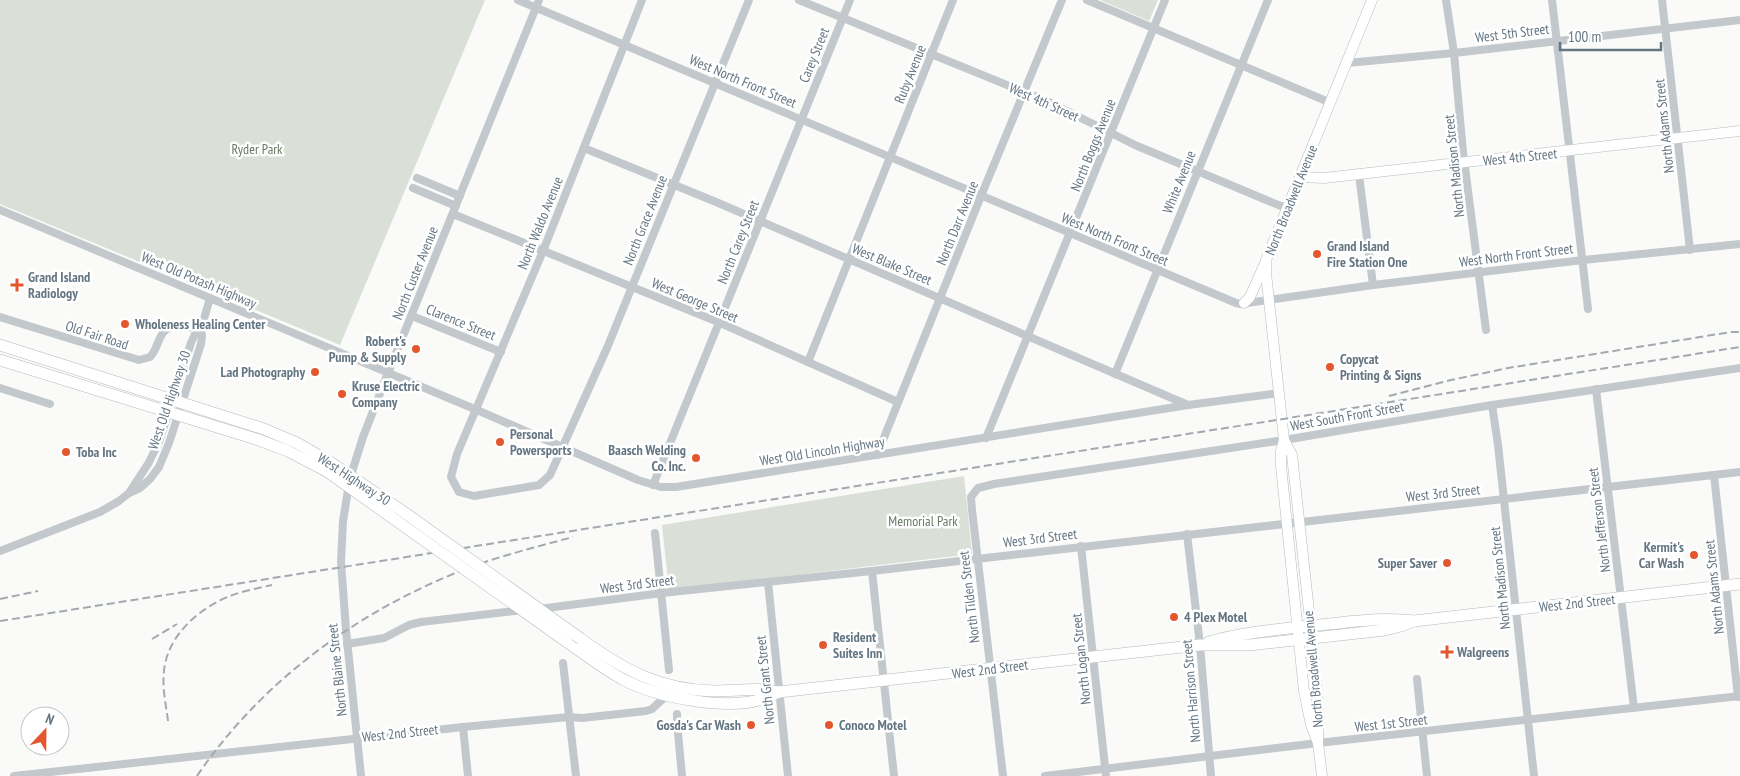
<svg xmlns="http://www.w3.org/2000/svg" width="1740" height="776" font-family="'PT Sans Narrow',sans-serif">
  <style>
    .green { fill: #dadfd7 }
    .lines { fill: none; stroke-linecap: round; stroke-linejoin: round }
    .major-casing { stroke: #b5babe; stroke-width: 11 }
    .highway-casing { stroke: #b4b9bd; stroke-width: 12 }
    .minor { stroke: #c3c8cc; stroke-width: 8 }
    .major { stroke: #fff; stroke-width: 10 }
    .highway { stroke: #fff; stroke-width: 11 }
    .rail { stroke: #a2aab0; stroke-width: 2; stroke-dasharray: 8 4; stroke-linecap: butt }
    .highway-bridge-casing { stroke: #b4b9bd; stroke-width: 12; stroke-linecap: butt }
    .highway-bridge { stroke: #fff; stroke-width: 11 }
    .poi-dot { fill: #e4572e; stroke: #fff; stroke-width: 2 }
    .labels { text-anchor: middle; stroke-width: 5; stroke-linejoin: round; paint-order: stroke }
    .street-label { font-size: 14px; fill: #657683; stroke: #fff }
    .park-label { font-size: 14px; fill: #687a64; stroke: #fff }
    .poi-label { font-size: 14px; font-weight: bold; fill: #657683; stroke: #fff; text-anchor: start }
  </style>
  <rect width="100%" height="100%" fill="#fafaf8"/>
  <!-- green -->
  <g class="green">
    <path d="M 0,0 L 485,0 L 340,345 L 0,204 Z"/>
    <path d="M 1100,0 L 1158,0 L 1149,21 Z"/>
    <path d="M 964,476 L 972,554 L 669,590 L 662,525 Z"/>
  </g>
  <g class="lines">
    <!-- major casing -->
    <g class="major-casing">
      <g id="major">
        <path d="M 1300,177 L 1324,178 L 1740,131"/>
        <path d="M 1244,303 L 1250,297 L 1265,263"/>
        <path d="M 1284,440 L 1292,455 L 1312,639 L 1319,718 L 1318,743 L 1322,776"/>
        <path d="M 1318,743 L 1311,725 L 1304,691 L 1281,466 L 1281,451 L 1284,440 L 1266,273 L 1266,260 L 1372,0"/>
      </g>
    </g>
    <!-- highway casing -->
    <g class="highway-casing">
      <g id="highway">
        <path d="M 0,345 L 264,429 L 297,443 L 333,464"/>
        <path d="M 0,360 L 256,439 L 288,451 L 328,472"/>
        <path d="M 581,639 C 624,670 660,690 714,691 C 737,691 756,687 779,692"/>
        <path d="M 567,642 C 586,655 604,669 624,680 C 657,697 726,711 762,699 C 768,698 774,694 779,692 L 1200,645 L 1249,645 L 1385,630 L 1401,626 L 1414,621"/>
        <path d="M 1209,642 C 1244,632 1282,629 1319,625 C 1351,622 1382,617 1414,621 L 1740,584"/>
      </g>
    </g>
    <!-- minor -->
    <g class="minor">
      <path d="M 518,0 L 1236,303 L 1240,304 L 1373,285 L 1583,260 L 1740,244"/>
      <path d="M 642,0 L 543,251 L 457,454 L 451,477 L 459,492 L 474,496 L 539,485 L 550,475 L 607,348 L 749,0"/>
      <path d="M 799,0 L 1051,103 L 1135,145 L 1288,209"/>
      <path d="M 1087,0 L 1331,103"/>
      <path d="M 1446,0 L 1454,53 L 1463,152 L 1486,330"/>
      <path d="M 1552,0 L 1588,309"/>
      <path d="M 1662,0 L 1690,250"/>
      <path d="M 1347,63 L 1454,53 L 1740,20"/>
      <path d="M 584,148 L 716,202 L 1188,405"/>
      <path d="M 1359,175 L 1373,285"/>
      <path d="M 417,178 L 460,196"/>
      <path d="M 413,188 L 456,206"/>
      <path d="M 0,210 L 477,410 L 638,480 L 661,487 L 676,487 L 1188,405 L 1279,393"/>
      <path d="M 453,214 L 718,322 L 898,402"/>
      <path d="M 412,316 L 501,352"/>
      <path d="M 0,317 L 139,360 L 150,357 C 156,351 157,343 161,336 C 169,321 187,327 201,329"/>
      <path d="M 808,362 L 953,0"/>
      <path d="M 1115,374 L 1268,0"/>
      <path d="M 0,388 L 50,404"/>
      <path d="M 1596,389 L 1634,708"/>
      <path d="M 1492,405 L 1498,445 L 1534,776"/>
      <path d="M 986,438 L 1165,0"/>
      <path d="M 877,455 L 981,196 L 1062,0"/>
      <path d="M 1714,475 L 1738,697"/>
      <path d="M 653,485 L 850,0"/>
      <path d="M 129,493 L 148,464 L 159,442 L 191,343 L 195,334 L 201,329"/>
      <path d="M 655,533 L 669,670"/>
      <path d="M 1187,534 L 1200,645 L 1211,776"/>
      <path d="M 1081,546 L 1106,776"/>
      <path d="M 0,551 L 100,512 L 119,501 L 129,493 L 140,488 L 150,479 L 159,467 L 169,443 L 201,344 L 202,336 L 201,329 L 210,298"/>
      <path d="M 872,571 L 894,776"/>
      <path d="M 768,582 L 788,776"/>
      <path d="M 539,609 L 662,593 L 872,571 L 1740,472"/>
      <path d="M 347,644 L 384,638 L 409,625 L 421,622 L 522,610"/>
      <path d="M 563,663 L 576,776"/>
      <path d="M 1417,679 L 1427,776"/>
      <path d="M 677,714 L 677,722 L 682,776"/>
      <path d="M 463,727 L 468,776"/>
      <path d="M 14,776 L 463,727 L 569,717 L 582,718 L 646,711 L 652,709 L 667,695"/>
      <path d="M 361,776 L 346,630 L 341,562 L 343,521 L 350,478 L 363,437 L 388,373 L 539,0"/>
      <path d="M 1003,776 L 972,510 L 971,497 L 978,488 L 994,484 L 1284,440 L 1492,405 L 1740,368"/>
      <path d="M 1045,776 L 1318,743 L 1740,696"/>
    </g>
    <!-- major -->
    <use href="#major" class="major"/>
    <!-- highway -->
    <use href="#highway" class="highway"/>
    <!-- rail -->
    <g class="rail">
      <path d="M 1389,396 L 1451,380 L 1508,368 L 1731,332 L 1740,332"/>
      <path d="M 0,599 L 38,591"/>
      <path d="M 0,621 L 1740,347"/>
      <path d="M 152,639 L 177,624"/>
      <path d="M 168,721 C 166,705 162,688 164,671 C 167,636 199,608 230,596 C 243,591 258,588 272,585"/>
      <path d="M 197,776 C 265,676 369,603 482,563 C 512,553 543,545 573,537"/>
    </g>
    <!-- highway-bridge casing -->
    <g class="highway-bridge-casing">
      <g id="highway-bridge">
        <path d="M 333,464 L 408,515 L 581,639"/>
        <path d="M 328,472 L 567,642"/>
      </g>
    </g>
    <!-- highway-bridge -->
    <use href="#highway-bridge" class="highway-bridge"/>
  </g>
  <!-- markers -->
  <g class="poi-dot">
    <circle cx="1317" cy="254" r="5"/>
    <path d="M14.5 277.5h5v5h5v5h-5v5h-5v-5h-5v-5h5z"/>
    <circle cx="125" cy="324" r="5"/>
    <circle cx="416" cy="349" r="5"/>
    <circle cx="1330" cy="367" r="5"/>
    <circle cx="315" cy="372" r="5"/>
    <circle cx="342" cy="394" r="5"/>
    <circle cx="500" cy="442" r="5"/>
    <circle cx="66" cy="452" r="5"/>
    <circle cx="696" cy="458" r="5"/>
    <circle cx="1694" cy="555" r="5"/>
    <circle cx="1447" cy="563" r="5"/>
    <circle cx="1174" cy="617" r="5"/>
    <circle cx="823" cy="645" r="5"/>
    <path d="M1444.5 644.5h5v5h5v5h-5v5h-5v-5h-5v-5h5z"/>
    <circle cx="751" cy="725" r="5"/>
    <circle cx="829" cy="725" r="5"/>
  </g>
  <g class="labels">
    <!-- street labels -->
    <g class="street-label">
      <text transform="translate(1512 33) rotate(-7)" y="5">West 5th Street</text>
      <text transform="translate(814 55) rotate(-68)" y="5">Carey Street</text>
      <text transform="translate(910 74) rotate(-68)" y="5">Ruby Avenue</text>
      <text transform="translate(743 81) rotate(23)" y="5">West North Front Street</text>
      <text transform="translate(1044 102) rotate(24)" y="5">West 4th Street</text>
      <text transform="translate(1664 126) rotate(-96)" y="5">North Adams Street</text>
      <text transform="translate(1093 145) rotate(-68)" y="5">North Boggs Avenue</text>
      <text transform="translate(1520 157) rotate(-6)" y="5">West 4th Street</text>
      <text transform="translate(1454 166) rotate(-96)" y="5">North Madison Street</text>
      <text transform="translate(1179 182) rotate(-68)" y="5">White Avenue</text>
      <text transform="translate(1291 200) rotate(-68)" y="5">North Broadwell Avenue</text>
      <text transform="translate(645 220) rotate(-68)" y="5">North Grace Avenue</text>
      <text transform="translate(540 223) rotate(-68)" y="5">North Waldo Avenue</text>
      <text transform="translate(957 223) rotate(-68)" y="5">North Darr Avenue</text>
      <text transform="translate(1115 239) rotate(23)" y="5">West North Front Street</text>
      <text transform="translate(738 242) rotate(-68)" y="5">North Carey Street</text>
      <text transform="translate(1516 255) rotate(-7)" y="5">West North Front Street</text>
      <text transform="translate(892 264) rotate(23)" y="5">West Blake Street</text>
      <text transform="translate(415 273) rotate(-68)" y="5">North Custer Avenue</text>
      <text transform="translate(199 280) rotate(23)" y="5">West Old Potash Highway</text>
      <text transform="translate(695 300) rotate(23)" y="5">West George Street</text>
      <text transform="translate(461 322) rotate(22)" y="5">Clarence Street</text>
      <text transform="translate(97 335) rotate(18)" y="5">Old Fair Road</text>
      <text transform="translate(169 400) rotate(-71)" y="5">West Old Highway 30</text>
      <text transform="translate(1347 416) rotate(-10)" y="5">West South Front Street</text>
      <text transform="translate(822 451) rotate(-9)" y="5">West Old Lincoln Highway</text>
      <text transform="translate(354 479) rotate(33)" y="5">West Highway 30</text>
      <text transform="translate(1443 493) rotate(-6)" y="5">West 3rd Street</text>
      <text transform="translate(1599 520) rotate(-97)" y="5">North Jefferson Street</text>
      <text transform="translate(1040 538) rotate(-7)" y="5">West 3rd Street</text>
      <text transform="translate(1500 578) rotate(-96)" y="5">North Madison Street</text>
      <text transform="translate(637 584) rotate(-7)" y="5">West 3rd Street</text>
      <text transform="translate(1714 587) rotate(-96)" y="5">North Adams Street</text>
      <text transform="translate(969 597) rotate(-97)" y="5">North Tilden Street</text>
      <text transform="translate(1577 603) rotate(-6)" y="5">West 2nd Street</text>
      <text transform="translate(1081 659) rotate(-96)" y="5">North Logan Street</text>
      <text transform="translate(990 669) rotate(-7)" y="5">West 2nd Street</text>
      <text transform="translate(1313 669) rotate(-95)" y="5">North Broadwell Avenue</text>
      <text transform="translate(337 670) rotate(-96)" y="5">North Blaine Street</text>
      <text transform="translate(765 680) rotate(-96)" y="5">North Grant Street</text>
      <text transform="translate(1191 691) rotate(-95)" y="5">North Harrison Street</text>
      <text transform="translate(1391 723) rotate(-6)" y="5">West 1st Street</text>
      <text transform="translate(400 733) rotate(-6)" y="5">West 2nd Street</text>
    </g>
    <!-- park labels -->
    <g class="park-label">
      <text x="257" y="154">Ryder Park</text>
      <text x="923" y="526">Memorial Park</text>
    </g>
    <!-- poi labels -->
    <g class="poi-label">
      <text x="1327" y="251">Grand Island<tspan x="1327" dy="16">Fire Station One</tspan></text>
      <text x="28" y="282">Grand Island<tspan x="28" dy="16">Radiology</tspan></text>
      <text x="135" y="329">Wholeness Healing Center</text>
      <text x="406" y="346" text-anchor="end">Robert's<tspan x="406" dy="16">Pump &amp; Supply</tspan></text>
      <text x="1340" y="364">Copycat<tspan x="1340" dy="16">Printing &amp; Signs</tspan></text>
      <text x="305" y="377" text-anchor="end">Lad Photography</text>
      <text x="352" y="391">Kruse Electric<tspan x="352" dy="16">Company</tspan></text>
      <text x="510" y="439">Personal<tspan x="510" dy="16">Powersports</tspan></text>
      <text x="686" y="455" text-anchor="end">Baasch Welding<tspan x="686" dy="16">Co. Inc.</tspan></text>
      <text x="76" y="457">Toba Inc</text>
      <text x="1684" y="552" text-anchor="end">Kermit's<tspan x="1684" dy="16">Car Wash</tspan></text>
      <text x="1437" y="568" text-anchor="end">Super Saver</text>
      <text x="1184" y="622">4 Plex Motel</text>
      <text x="833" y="642">Resident<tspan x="833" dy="16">Suites Inn</tspan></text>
      <text x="1457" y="657">Walgreens</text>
      <text x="741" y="730" text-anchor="end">Gosda's Car Wash</text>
      <text x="839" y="730">Conoco Motel</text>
    </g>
  </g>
  <!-- north arrow -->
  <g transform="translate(45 731) rotate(22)"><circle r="24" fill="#ffffff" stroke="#c1c8cd"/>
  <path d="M0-4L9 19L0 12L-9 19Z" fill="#e4572e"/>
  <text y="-8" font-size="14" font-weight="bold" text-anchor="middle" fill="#657683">N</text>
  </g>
  <!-- scale -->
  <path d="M1560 42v8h101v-8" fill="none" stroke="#657683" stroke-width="2.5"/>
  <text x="1568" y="42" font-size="15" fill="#657683" stroke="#ffffff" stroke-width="4" paint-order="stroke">100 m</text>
</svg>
